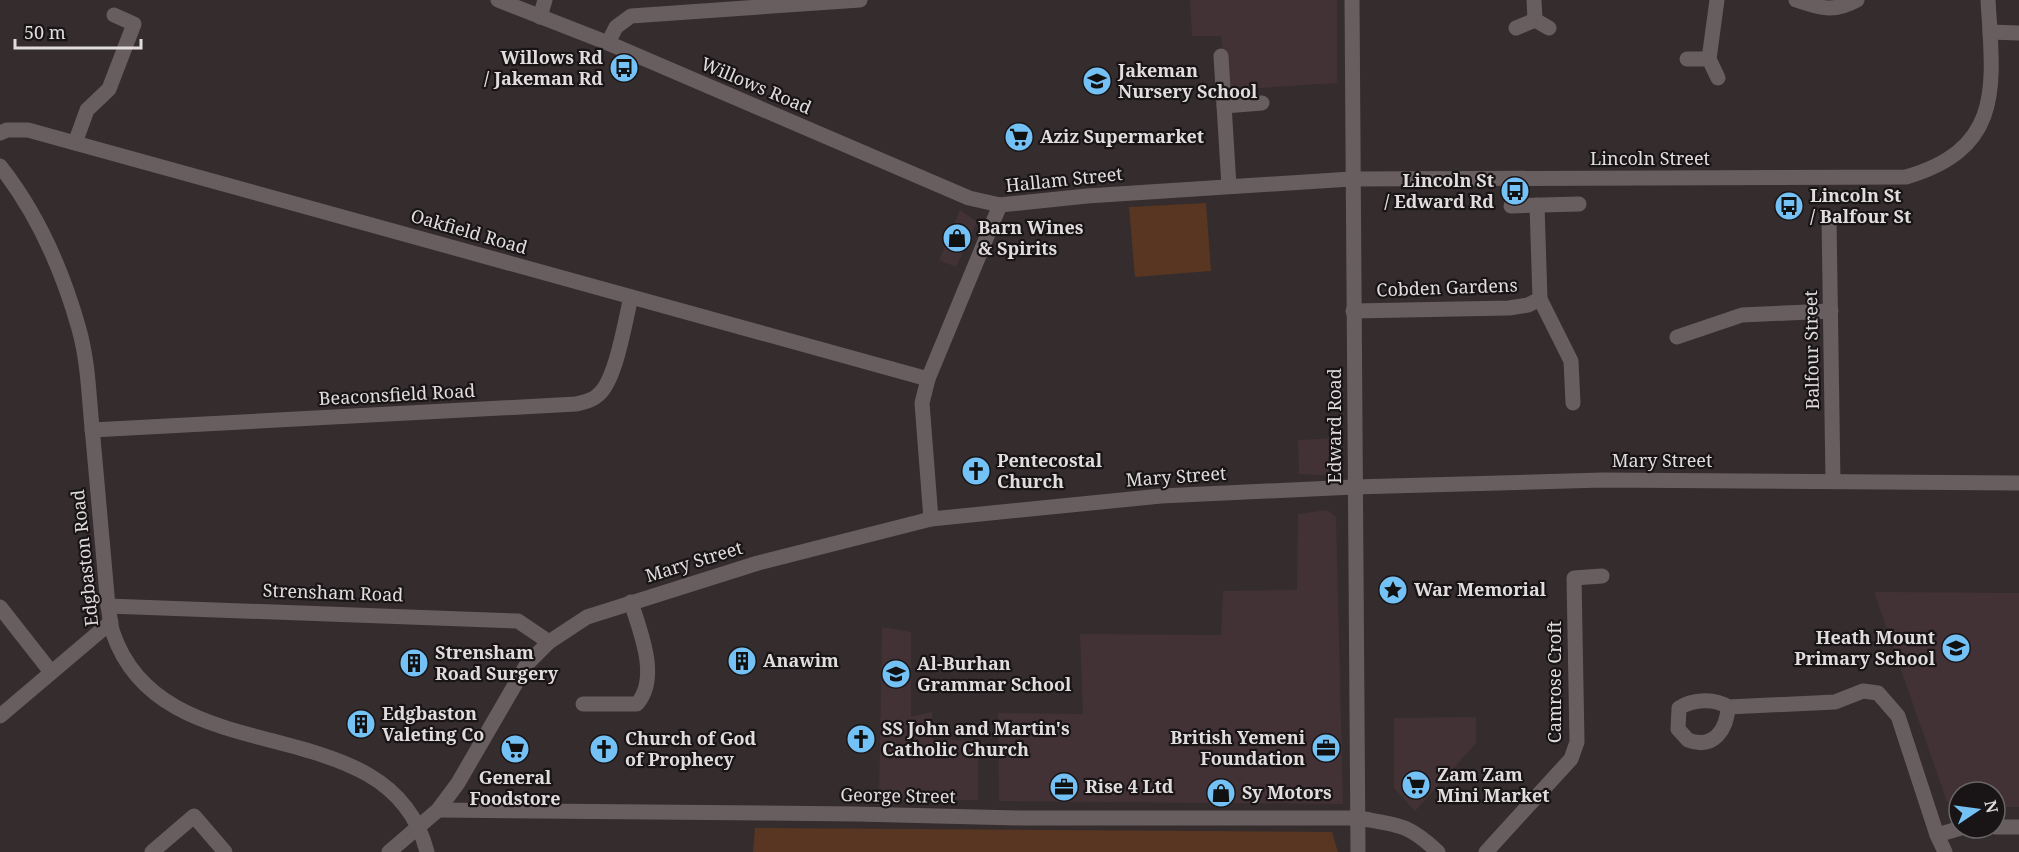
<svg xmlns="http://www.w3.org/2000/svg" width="2019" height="852" font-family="'Noto Serif',serif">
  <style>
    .built { fill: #423236 }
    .green { fill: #583621 }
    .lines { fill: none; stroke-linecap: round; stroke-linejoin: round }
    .minor { stroke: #685e60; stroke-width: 15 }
    .tertiary { stroke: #685e60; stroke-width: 15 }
    .labels { text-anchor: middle; stroke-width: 4.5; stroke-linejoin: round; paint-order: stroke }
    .poi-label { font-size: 18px; font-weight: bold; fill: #e1dcdd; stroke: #191516; text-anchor: start }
    .street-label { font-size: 18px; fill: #e1dcdd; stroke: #191516 }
  </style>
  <rect width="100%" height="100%" fill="#342c2d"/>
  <!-- built -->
  <g class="built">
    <path d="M 1190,0 L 1337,0 L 1337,83 L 1228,90 L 1221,36 L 1192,36 Z"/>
    <path d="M 960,210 L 977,222 L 956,267 L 939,260 Z"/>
    <path d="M 1337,438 L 1338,476 L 1299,474 L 1298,440 Z"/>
    <path d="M 1327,510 L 1336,517 L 1343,804 L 999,801 L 998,713 L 1083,714 L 1080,634 L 1221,635 L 1223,591 L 1297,590 L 1298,514 Z"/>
    <path d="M 1874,592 L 2019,593 L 2019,807 L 1995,807 L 1995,792 L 1959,792 L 1959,805 L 1947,802 Z"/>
    <path d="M 882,627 L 911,632 L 911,717 L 932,712 L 932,740 L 978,740 L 978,800 L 879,799 Z"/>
    <path d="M 1476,717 L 1476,743 L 1415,811 L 1394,788 L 1394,718 Z"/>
  </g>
  <!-- green -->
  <g class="green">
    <path d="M 1206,203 L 1211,271 L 1135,277 L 1129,207 Z"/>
    <path d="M 755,828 L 1332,832 L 1338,852 L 753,852 Z"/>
  </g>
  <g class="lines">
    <!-- minor -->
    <g class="minor">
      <path d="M 1352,0 L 1358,852"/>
      <path d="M 1534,0 L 1535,20"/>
      <path d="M 1796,0 C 1819,8 1834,13 1857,0"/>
      <path d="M 540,17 L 545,0"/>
      <path d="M 1516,28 L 1535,20 L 1549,28"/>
      <path d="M 1990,32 L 2019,33"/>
      <path d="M 608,43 L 616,27 L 631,16 L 860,0"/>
      <path d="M 1221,56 L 1229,186"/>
      <path d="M 1687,59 L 1709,59 L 1718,78"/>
      <path d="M 1709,59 L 1717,0"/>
      <path d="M 1224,106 L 1262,103"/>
      <path d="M 0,133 L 7,130 L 28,130 L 928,379"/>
      <path d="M 75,143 L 87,110 L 109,89 L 134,24 L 114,15"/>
      <path d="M 1537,205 L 1540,299 L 1571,361 L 1573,403"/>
      <path d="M 1511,206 L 1579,204"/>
      <path d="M 1829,219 L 1833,481"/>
      <path d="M 1353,311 L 1509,308 L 1528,305 L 1540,299"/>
      <path d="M 1677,337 L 1742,315 L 1831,311"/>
      <path d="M 92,430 L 576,404 C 584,402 592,401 598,395 C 616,381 625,321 631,297"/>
      <path d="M 931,519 L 922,403 L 928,379 L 1000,205"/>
      <path d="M 108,606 L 518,621 L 549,642"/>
      <path d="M 0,607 L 51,672"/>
      <path d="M 583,704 L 637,704 C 660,677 640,632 631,602"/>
      <path d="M 1728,707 C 1715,698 1693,699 1679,708 L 1678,729 L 1688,740 C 1714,750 1727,729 1728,707 L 1835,702 L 1863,691 L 1878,693 L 1898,716 L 1937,835 L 1961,828"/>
      <path d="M 0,716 L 111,622"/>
      <path d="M 438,810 L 857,814 L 1022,818 L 1358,818 C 1398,825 1407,823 1438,852"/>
      <path d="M 1995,827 L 2019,827"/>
      <path d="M 1937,835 L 1945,852"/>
      <path d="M 152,852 L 194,816 L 225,852"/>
      <path d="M 389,852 L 438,810 L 458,783 L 527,664 L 549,642 L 587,617 L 758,563 L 931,519 L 1161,496 L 1354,487 L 1603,480 L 2019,483"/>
      <path d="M 1486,852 L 1571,759 L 1577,742 L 1574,578 L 1602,576"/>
    </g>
    <!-- tertiary -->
    <g class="tertiary">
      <path d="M 498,0 L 608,43 L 969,198 L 1000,205 L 1087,196 L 1351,179 L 1906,177 C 2005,148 1993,85 1988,0"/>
      <path d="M 0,166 C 37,213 63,272 79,329 C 89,365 89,402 93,438 C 98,494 103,550 108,606 C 110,615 110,625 113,633 C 163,780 389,702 427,852"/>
    </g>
  </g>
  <!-- icons -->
  <defs>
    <g id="bus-disc" transform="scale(1.5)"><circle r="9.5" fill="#73c1f5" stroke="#191516"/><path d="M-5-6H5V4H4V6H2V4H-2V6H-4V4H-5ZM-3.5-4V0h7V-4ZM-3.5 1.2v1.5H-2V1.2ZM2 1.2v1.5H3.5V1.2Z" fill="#111"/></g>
    <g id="school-disc" transform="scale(1.5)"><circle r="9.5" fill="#73c1f5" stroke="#191516"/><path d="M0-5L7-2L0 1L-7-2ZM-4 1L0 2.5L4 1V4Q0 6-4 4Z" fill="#111"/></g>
    <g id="supermarket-disc" transform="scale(1.5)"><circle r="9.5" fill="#73c1f5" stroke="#191516"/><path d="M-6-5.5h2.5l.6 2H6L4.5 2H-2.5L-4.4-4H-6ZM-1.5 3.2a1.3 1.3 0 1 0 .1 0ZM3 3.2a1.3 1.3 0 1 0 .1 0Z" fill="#111"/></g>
    <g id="shop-disc" transform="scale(1.5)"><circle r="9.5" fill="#73c1f5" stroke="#191516"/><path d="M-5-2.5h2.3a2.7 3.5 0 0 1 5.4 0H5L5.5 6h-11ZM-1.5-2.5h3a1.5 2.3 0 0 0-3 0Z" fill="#111"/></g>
    <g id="church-disc" transform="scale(1.5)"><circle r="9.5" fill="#73c1f5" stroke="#191516"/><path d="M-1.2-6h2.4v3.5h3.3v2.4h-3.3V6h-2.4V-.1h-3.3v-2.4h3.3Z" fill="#111"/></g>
    <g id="sight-disc" transform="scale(1.5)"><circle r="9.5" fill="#73c1f5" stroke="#191516"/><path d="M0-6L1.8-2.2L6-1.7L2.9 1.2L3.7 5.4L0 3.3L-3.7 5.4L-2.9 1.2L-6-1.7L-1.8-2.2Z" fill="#111"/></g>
    <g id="building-disc" transform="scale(1.5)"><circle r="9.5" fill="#73c1f5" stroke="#191516"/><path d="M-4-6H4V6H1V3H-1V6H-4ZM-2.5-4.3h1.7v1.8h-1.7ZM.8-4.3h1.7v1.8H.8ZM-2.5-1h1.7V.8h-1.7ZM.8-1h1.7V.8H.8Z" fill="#111"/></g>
    <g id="office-disc" transform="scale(1.5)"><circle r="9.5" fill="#73c1f5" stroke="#191516"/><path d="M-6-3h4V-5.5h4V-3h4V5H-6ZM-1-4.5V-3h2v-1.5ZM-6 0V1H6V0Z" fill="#111"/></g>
  </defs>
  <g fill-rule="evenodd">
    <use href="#bus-disc" x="624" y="68"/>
    <use href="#school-disc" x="1097" y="81"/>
    <use href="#supermarket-disc" x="1019" y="137"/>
    <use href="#bus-disc" x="1515" y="191"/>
    <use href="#bus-disc" x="1789" y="206"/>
    <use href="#shop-disc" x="957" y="238"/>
    <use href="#church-disc" x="976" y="471"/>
    <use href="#sight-disc" x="1393" y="590"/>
    <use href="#school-disc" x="1956" y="648"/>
    <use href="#building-disc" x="742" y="661"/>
    <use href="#building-disc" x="414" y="663"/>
    <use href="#school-disc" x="896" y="674"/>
    <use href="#building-disc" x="361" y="724"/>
    <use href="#church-disc" x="861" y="739"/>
    <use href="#office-disc" x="1326" y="748"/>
    <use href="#supermarket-disc" x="515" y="749"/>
    <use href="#church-disc" x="604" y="749"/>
    <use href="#supermarket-disc" x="1416" y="785"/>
    <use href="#office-disc" x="1064" y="787"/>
    <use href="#shop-disc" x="1221" y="793"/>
  </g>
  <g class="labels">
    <!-- poi labels -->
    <g class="poi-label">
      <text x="603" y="64" text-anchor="end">Willows Rd<tspan x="603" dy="21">/ Jakeman Rd</tspan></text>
      <text x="1118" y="77">Jakeman<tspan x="1118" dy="21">Nursery School</tspan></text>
      <text x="1040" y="143">Aziz Supermarket</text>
      <text x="1494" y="187" text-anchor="end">Lincoln St<tspan x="1494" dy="21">/ Edward Rd</tspan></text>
      <text x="1810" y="202">Lincoln St<tspan x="1810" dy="21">/ Balfour St</tspan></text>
      <text x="978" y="234">Barn Wines<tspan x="978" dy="21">&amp; Spirits</tspan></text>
      <text x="997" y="467">Pentecostal<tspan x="997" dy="21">Church</tspan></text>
      <text x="1414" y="596">War Memorial</text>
      <text x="1935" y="644" text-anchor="end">Heath Mount<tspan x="1935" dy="21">Primary School</tspan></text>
      <text x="435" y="659">Strensham<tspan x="435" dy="21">Road Surgery</tspan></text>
      <text x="763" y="667">Anawim</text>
      <text x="917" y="670">Al-Burhan<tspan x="917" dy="21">Grammar School</tspan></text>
      <text x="382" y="720">Edgbaston<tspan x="382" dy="21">Valeting Co</tspan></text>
      <text x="882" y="735">SS John and Martin's<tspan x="882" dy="21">Catholic Church</tspan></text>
      <text x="1305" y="744" text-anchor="end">British Yemeni<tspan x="1305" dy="21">Foundation</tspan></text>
      <text x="625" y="745">Church of God<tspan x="625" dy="21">of Prophecy</tspan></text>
      <text x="1437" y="781">Zam Zam<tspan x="1437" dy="21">Mini Market</tspan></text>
      <text x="515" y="784" text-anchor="middle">General<tspan x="515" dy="21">Foodstore</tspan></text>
      <text x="1085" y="793">Rise 4 Ltd</text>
      <text x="1242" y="799">Sy Motors</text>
    </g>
    <!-- street labels -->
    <g class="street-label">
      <text transform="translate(756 86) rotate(23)" y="6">Willows Road</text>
      <text x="1650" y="165">Lincoln Street</text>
      <text transform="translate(1064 180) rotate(-6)" y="6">Hallam Street</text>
      <text transform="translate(469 232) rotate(16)" y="6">Oakfield Road</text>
      <text transform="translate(1447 288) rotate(-2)" y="6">Cobden Gardens</text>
      <text transform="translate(1812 350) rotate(-91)" y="6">Balfour Street</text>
      <text transform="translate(397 395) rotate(-3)" y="6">Beaconsfield Road</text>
      <text transform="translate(1335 426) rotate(-90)" y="6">Edward Road</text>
      <text x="1662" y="467">Mary Street</text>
      <text transform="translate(1176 477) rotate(-4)" y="6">Mary Street</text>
      <text transform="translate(85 558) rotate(-96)" y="6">Edgbaston Road</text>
      <text transform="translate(694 562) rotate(-17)" y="6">Mary Street</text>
      <text transform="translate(333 593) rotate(2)" y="6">Strensham Road</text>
      <text transform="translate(1555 682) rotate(-90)" y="6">Camrose Croft</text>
      <text transform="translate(898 796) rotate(1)" y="6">George Street</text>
    </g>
  </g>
  <!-- north arrow -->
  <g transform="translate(1977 810) rotate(77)"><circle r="28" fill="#191516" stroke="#696566" stroke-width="1.5"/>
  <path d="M0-4.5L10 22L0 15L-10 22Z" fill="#73c1f5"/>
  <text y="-9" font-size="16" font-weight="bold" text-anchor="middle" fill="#e1dcdd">N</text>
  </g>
  <!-- scale -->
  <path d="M15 39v9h126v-9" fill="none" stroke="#e1dcdd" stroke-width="3"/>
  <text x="24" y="39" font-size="18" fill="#e1dcdd" stroke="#191516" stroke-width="4.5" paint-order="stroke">50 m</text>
</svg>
